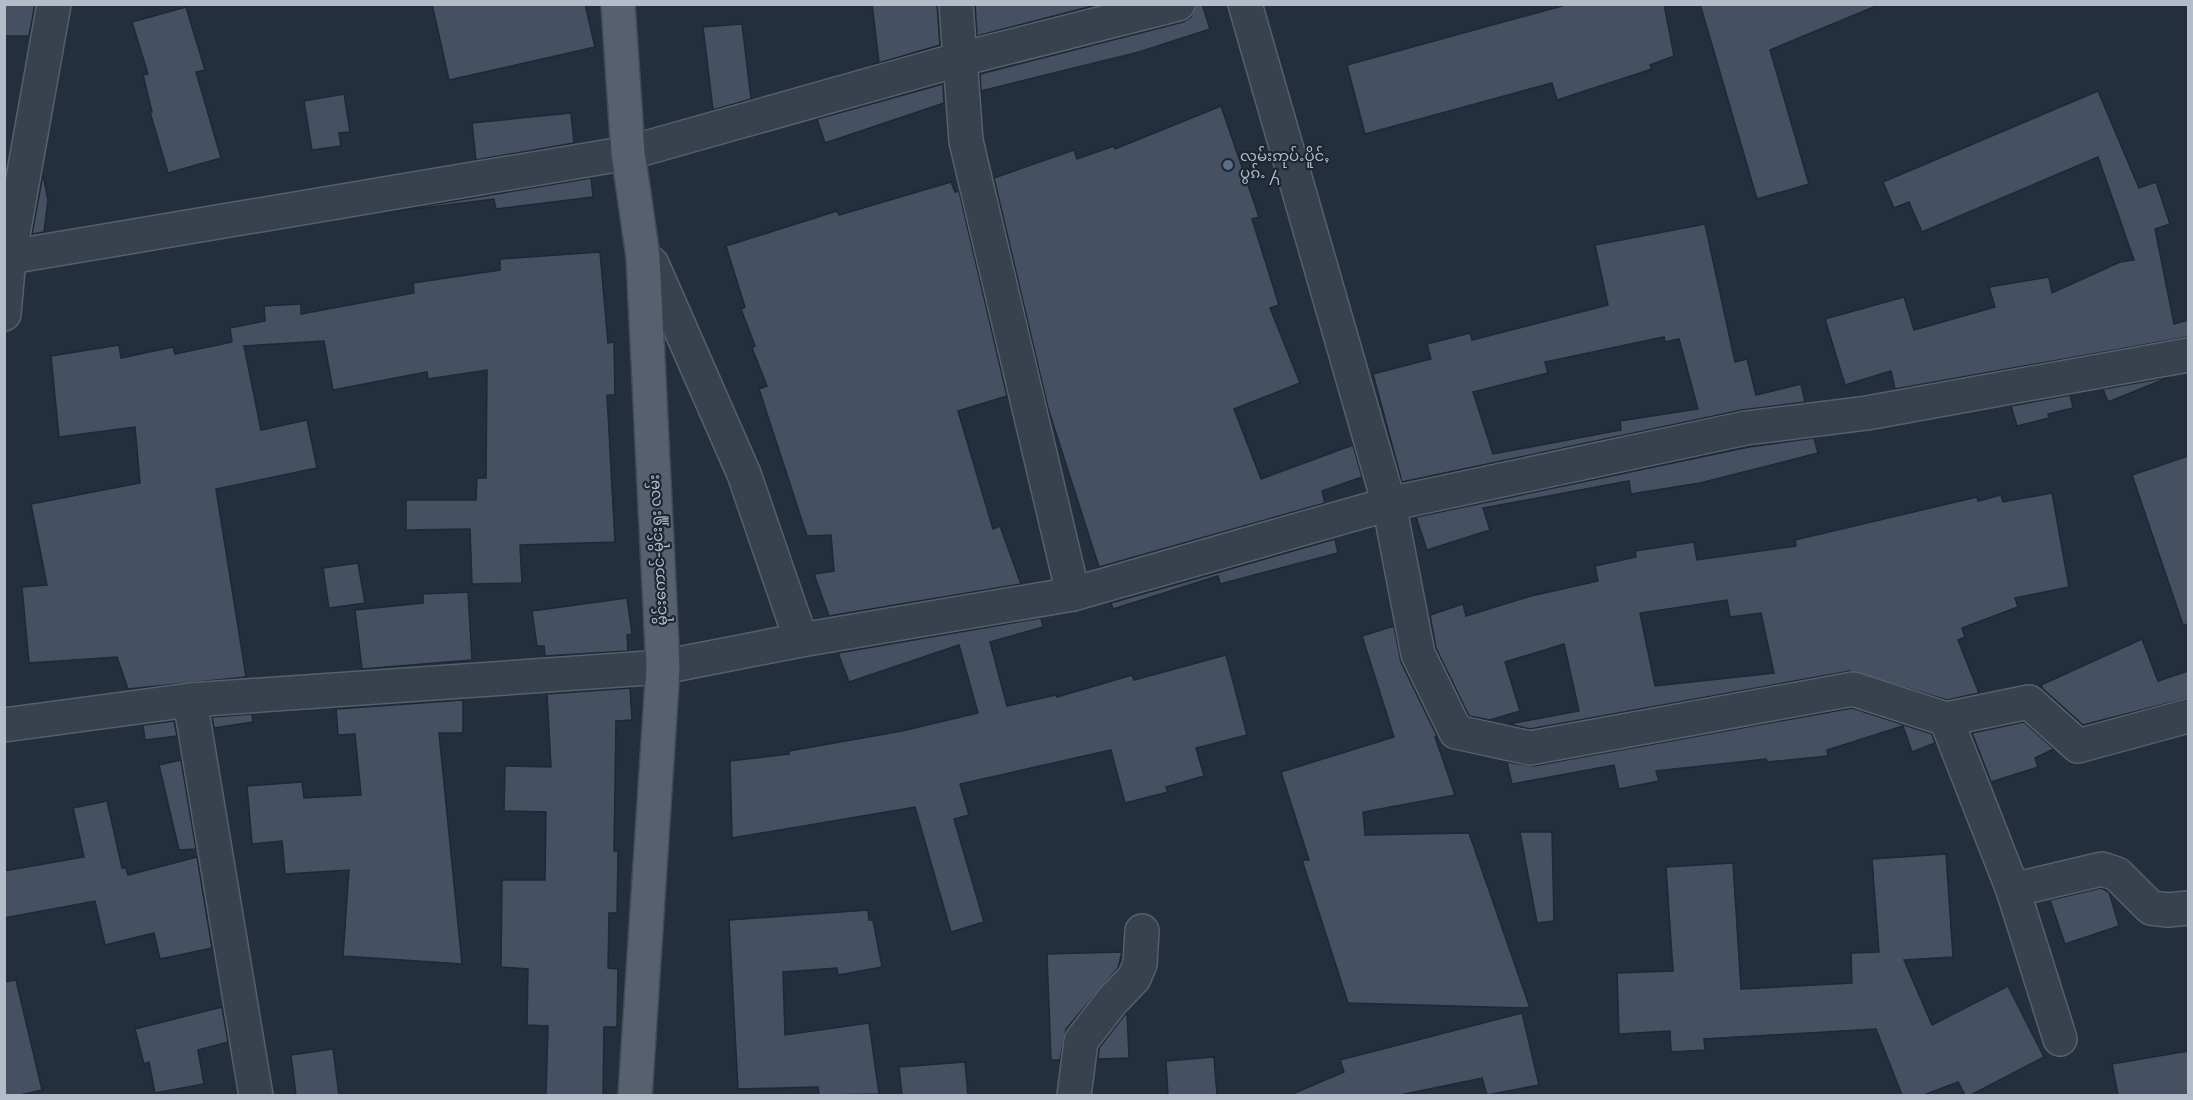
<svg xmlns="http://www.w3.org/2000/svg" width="2193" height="1100" font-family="'Golos Text','Noto Sans Myanmar',sans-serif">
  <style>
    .building { fill: #455162; stroke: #1f2835; stroke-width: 1.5; fill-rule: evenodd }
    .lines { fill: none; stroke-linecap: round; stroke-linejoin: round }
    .minor-casing { stroke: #565f6c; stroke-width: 36 }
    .major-casing { stroke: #414a57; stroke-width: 36 }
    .minor { stroke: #38414e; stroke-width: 33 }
    .major { stroke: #56606e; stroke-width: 33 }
    .service-dot { fill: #5c6f8a; stroke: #1d2633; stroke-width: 2 }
    .labels { text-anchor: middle; stroke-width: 4.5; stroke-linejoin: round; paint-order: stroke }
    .poi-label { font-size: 15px; fill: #b4bcc9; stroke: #1d2633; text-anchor: start }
    .street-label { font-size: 15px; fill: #b4bcc9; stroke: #1d2633 }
  </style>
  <rect width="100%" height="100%" fill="#242f3e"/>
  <!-- building -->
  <g class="building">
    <path d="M 4,4 L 35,4 L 29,36 L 4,36 Z"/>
    <path d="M 432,4 L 585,4 L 595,47 L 449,80 Z"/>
    <path d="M 872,4 L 937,4 L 940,45 L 872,65 L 879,62 Z"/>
    <path d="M 975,4 L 1100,4 L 977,36 Z"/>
    <path d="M 1196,4 L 1202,4 L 1210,29 L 1139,52 L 981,91 L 980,74 L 1183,22 L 1191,17 Z"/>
    <path d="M 1569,4 L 1664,4 L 1674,56 L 1650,65 L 1652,69 L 1557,100 L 1552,83 L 1365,134 L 1347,65 Z"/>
    <path d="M 1700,4 L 1881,4 L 1770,50 L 1809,184 L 1757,199 Z"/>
    <path d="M 186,7 L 205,70 L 196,72 L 221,158 L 168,173 L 150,112 L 152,112 L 143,75 L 148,74 L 132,22 Z"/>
    <path d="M 742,24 L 751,99 L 713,110 L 703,27 Z"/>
    <path d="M 943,84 L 944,103 L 825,143 L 817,119 Z"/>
    <path d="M 2098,91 L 2139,188 L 2156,182 L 2170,224 L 2155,229 L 2174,324 L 2188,320 L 2188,337 L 1895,389 L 1891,371 L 1845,385 L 1825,319 L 1904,297 L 1914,330 L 1995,307 L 1989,287 L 2049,277 L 2052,293 L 2120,262 L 2134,260 L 2098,157 L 1922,232 L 1909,202 L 1894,208 L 1883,182 Z"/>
    <path d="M 344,94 L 350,132 L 339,133 L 341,146 L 312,150 L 304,101 Z"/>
    <path d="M 1221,106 L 1259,217 L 1252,219 L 1279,305 L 1270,308 L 1300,383 L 1234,409 L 1261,479 L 1353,445 L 1362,477 L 1322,491 L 1325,503 L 1099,567 L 1048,408 L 994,178 L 1074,150 L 1077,159 L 1114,146 L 1115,149 Z"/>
    <path d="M 571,113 L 574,143 L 476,160 L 472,123 Z"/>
    <path d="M 43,174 L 48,200 L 44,232 L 32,234 Z"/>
    <path d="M 591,178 L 593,197 L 496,209 L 494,199 L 383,213 Z"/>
    <path d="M 951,182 L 955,192 L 959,191 L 1007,396 L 958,411 L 993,529 L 1000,526 L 1021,584 L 829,616 L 814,574 L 834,571 L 831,535 L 807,536 L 759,389 L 767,386 L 752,348 L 755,346 L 741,309 L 745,307 L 726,246 L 837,211 L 839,215 Z"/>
    <path d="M 1705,224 L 1735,362 L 1747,359 L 1756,395 L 1801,384 L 1805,402 L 1742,410 L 1402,482 L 1373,374 L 1431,359 L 1427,344 L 1470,333 L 1472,340 L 1608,305 L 1595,245 ZM 1664,337 L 1665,342 L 1679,339 L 1698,409 L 1620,421 L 1621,430 L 1493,454 L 1473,392 L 1548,373 L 1545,362 Z"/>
    <path d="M 600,252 L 608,343 L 614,342 L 615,395 L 607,395 L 615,542 L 520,545 L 522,583 L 472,584 L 470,529 L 406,530 L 406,500 L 476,500 L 477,478 L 486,478 L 487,370 L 428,379 L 427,372 L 333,390 L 324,341 L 244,346 L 261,430 L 307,420 L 317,468 L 216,489 L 246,677 L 128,689 L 117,657 L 29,663 L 22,587 L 47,585 L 31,504 L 140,483 L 135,427 L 59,437 L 51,356 L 119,345 L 121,358 L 173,347 L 175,354 L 232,342 L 230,328 L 265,321 L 264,306 L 301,304 L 301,314 L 414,293 L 413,283 L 500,270 L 500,259 Z"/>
    <path d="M 2170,377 L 2108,402 L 2103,389 Z"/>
    <path d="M 2070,395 L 2073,408 L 2048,414 L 2049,418 L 2017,426 L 2011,406 Z"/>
    <path d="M 1814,438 L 1818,453 L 1700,483 L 1631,494 L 1629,481 L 1483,508 L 1490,530 L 1427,550 L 1416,517 L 1749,447 Z"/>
    <path d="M 2188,456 L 2188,624 L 2183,625 L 2132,475 Z"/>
    <path d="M 2052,493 L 2069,587 L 2015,598 L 2018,607 L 1962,628 L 1965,637 L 1958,640 L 1979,693 L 1947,700 L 1850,671 L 1530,729 L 1509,724 L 1579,711 L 1564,644 L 1505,662 L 1520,711 L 1490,720 L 1469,716 L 1436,648 L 1430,615 L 1463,604 L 1466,616 L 1531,596 L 1598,581 L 1595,566 L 1636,557 L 1635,551 L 1694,542 L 1697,560 L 1796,546 L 1795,540 L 1977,497 L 1978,501 L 2001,495 L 2003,502 ZM 1727,600 L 1730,617 L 1761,613 L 1774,673 L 1655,686 L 1640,613 Z"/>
    <path d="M 1335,539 L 1338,553 L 1220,584 L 1218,576 L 1113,609 L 1111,603 Z"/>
    <path d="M 358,563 L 365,603 L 329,608 L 323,568 Z"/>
    <path d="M 468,592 L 472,660 L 362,669 L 355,610 L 423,603 L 423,594 Z"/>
    <path d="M 627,598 L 632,634 L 627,635 L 628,651 L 545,656 L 544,646 L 537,646 L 532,611 Z"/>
    <path d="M 1041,618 L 1043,627 L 990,642 L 1007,706 L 1056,695 L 1057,697 L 1132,675 L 1134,680 L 1226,655 L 1247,735 L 1196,748 L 1204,776 L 1166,787 L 1168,792 L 1125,803 L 1111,750 L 960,784 L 969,815 L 954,819 L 984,922 L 951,932 L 915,807 L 732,838 L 730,761 L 789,754 L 789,751 L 902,731 L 978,713 L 959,645 L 849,682 L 838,653 Z"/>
    <path d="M 1394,626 L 1401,662 L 1437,736 L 1435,737 L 1455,795 L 1363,812 L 1365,835 L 1469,833 L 1530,1008 L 1348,1003 L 1302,860 L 1309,860 L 1281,772 L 1394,737 L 1362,636 Z"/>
    <path d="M 2142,639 L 2158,681 L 2188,671 L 2188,698 L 2083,725 L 2043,689 L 2041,685 Z"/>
    <path d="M 630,688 L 632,720 L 616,721 L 614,851 L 618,851 L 617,913 L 609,913 L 608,968 L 618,969 L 617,1027 L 604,1027 L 603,1095 L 546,1095 L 548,1026 L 527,1025 L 528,969 L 501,967 L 502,880 L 545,880 L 546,812 L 504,811 L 505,766 L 551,767 L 547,694 Z"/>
    <path d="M 463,700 L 463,733 L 439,733 L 462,964 L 343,956 L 349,870 L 285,874 L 282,841 L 252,844 L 247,786 L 302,782 L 304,798 L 361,795 L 355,734 L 338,735 L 336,709 Z"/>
    <path d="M 1852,708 L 1932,734 L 1935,743 L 1912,752 L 1903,726 L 1827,750 L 1828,756 L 1767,762 L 1766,759 L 1656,771 L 1659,781 L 1619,789 L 1614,765 L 1512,784 L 1507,762 L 1533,766 Z"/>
    <path d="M 252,714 L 253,722 L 214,728 L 212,717 Z"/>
    <path d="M 174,721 L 177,736 L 145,740 L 143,725 Z"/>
    <path d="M 2024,722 L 2054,749 L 2035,758 L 2038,767 L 1991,782 L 1972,733 Z"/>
    <path d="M 181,760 L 196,849 L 179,850 L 159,765 Z"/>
    <path d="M 107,801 L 122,868 L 126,868 L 128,875 L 197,857 L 212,948 L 160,959 L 154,933 L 105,945 L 95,901 L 4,918 L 4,871 L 84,857 L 73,808 Z"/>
    <path d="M 1520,832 L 1552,832 L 1554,921 L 1537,923 Z"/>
    <path d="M 1946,854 L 1953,957 L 1904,960 L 1932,1025 L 2008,986 L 2044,1057 L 1971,1095 L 1965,1095 L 1958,1082 L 1924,1095 L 1902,1095 L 1876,1029 L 1704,1039 L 1705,1050 L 1671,1052 L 1670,1031 L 1619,1034 L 1617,973 L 1673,971 L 1666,867 L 1733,863 L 1741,989 L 1852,983 L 1851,953 L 1879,952 L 1872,859 Z"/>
    <path d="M 2101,888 L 2109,892 L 2119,926 L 2065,944 L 2050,900 Z"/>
    <path d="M 868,910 L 869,920 L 873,920 L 882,967 L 838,975 L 837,968 L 783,972 L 785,1035 L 869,1023 L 879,1094 L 819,1095 L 818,1087 L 738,1089 L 729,920 Z"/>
    <path d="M 1122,952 L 1118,968 L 1066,1029 L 1060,1060 L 1051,1060 L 1047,954 Z"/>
    <path d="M 16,980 L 42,1090 L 20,1095 L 4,1095 L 4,982 Z"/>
    <path d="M 222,1007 L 228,1042 L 198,1050 L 204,1084 L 155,1093 L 149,1062 L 144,1064 L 135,1029 Z"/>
    <path d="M 1127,1012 L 1129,1058 L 1098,1059 L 1099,1048 Z"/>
    <path d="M 1522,1013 L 1539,1085 L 1487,1095 L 1482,1078 L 1400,1095 L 1290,1095 L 1344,1072 L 1340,1060 Z"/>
    <path d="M 333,1049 L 339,1095 L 296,1095 L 291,1055 Z"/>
    <path d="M 2188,1051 L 2188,1095 L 2118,1095 L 2112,1064 Z"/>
    <path d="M 1214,1057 L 1217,1095 L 1168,1095 L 1166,1061 Z"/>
    <path d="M 965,1062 L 968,1095 L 902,1095 L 899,1067 Z"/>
  </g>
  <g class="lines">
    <!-- minor casing -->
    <g class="minor-casing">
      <g id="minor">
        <path d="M 956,4 L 966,141 L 1073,594"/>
        <path d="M 1245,4 L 1389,504 L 1418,654 L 1456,732 L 1530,748 L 1853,689 L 1946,719 L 2013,890 L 2060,1039"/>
        <path d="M 643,257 L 652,264 L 744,474 L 801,640"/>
        <path d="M 4,258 L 628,153 L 961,59 L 1178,4"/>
        <path d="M 4,314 L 9,257 L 54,4"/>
        <path d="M 190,700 L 256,1096"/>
        <path d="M 1946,719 L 2029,702 L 2078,746 L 2188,716"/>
        <path d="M 4,725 L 190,700 L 663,667 L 801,640 L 1073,594 L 1389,504 L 1746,428 L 1867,413 L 2188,355"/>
        <path d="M 2013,890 L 2102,869 L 2117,874 L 2151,908 L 2168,910 L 2188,908"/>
        <path d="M 1074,1096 L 1081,1041 L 1113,1000 L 1134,978 L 1140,964 L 1142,931"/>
      </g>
    </g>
    <!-- major casing -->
    <g class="major-casing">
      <path id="major" d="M 618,4 L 628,153 L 643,257 L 663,667 L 635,1096"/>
    </g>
    <!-- minor -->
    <use href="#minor" class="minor"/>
    <!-- major -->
    <use href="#major" class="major"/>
  </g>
  <!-- markers -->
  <circle class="service-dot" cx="1228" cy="165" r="6"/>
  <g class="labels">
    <!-- poi labels -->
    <g class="poi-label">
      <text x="1240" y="161">လုမ်းဢုပ်ႉပိူင်ႇ<tspan x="1240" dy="17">ပွၵ်ႉ ႓</tspan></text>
    </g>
    <!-- street labels -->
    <g class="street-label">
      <text transform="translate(658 550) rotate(-93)" y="5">မိုင်းကောင်-မိုင်းရှူး လမ်း</text>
    </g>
  </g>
  <!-- border -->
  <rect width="2193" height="1100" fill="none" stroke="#b4bcc9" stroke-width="12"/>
</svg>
